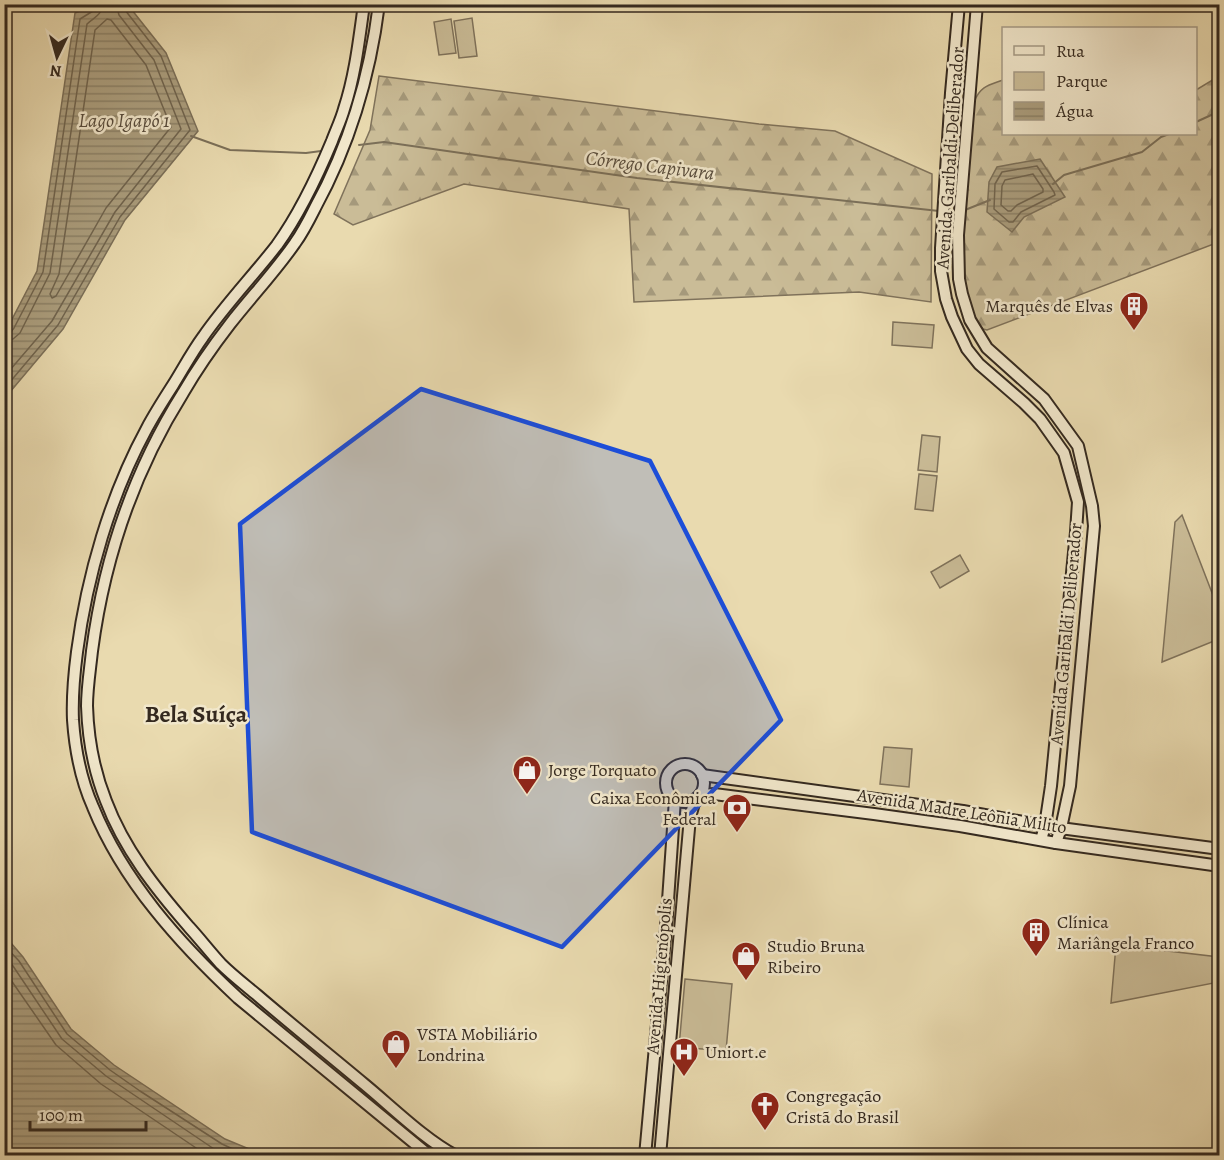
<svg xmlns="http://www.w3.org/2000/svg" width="1224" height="1160" font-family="Alegreya,serif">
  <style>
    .green { fill: #cabc97; stroke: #7f725b; stroke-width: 1.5 }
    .forest { fill: url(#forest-firs); stroke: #7f725b; stroke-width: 1.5 }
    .water { fill: url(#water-rules); stroke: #7b6f58; stroke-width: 1.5 }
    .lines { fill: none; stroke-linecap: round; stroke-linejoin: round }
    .shore { stroke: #70644e; stroke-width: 1.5 }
    .stream { stroke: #7b6f58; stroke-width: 2 }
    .secondary-casing { stroke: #34291f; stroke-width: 14 }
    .secondary { stroke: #f1e7cb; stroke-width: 10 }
    .marked { fill: #1d4ed8; fill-opacity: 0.2; stroke: #1d4ed8; stroke-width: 4.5; stroke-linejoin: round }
    .labels { text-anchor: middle; stroke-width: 5; stroke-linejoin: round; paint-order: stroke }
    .street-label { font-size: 18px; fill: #34291f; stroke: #f1e7cb }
    .poi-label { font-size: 18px; fill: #34291f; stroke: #f1e7cb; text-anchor: start }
    .water-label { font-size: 20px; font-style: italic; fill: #584c3c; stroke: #f1e7cb }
    .district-label { font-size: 24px; font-weight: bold; fill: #34291f; stroke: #f1e7cb }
  </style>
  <defs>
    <pattern id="forest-firs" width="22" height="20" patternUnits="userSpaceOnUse" patternTransform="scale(1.5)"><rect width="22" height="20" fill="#cabc97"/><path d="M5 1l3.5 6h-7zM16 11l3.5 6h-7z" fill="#a5997b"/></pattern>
    <pattern id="water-rules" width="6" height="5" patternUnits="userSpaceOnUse" patternTransform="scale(1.5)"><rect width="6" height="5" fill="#ab9e7e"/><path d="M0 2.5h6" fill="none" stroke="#8c8167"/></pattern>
  </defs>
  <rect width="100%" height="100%" fill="#e9daaf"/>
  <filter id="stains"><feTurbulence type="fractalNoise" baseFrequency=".00333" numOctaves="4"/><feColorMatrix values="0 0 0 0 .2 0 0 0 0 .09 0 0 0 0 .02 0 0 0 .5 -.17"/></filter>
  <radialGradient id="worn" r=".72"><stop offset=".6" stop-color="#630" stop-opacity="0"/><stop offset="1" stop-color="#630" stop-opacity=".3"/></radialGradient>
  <!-- green -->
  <g class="green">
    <path d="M 472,18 L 477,56 L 459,58 L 454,21 Z"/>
    <path d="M 451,19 L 456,53 L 439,55 L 434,22 Z"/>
    <path d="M 893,322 L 934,325 L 932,348 L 892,345 Z"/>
    <path d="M 922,435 L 940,437 L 937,472 L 918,470 Z"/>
    <path d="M 919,474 L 937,476 L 933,511 L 915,509 Z"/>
    <path d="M 1182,515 L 1219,611 L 1219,639 L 1162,662 L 1175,522 Z"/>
    <path d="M 960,555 L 969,571 L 940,588 L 931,572 Z"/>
    <path d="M 884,747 L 912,749 L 909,787 L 880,784 Z"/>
    <path d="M 1116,945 L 1219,957 L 1219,982 L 1111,1003 Z"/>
    <path d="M 685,979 L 732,984 L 726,1051 L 679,1047 Z"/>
  </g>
  <!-- forest -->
  <g class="forest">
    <path d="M 379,76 L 759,124 L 835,131 L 932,174 L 931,302 L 859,292 L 634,302 L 629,209 L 464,184 L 353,225 L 334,214 L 370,130 Z"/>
    <path d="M 1219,76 L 1219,242 L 987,330 L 983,329 L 978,323 L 974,315 L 964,284 L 960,254 L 974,102 C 980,86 989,85 1003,80 L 1004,134 L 1196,134 L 1196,90 Z"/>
  </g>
  <!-- water -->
  <g class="water">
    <path d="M 94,5 L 128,5 L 166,53 L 198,131 L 125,220 L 63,329 L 5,398 L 5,330 L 9,325 L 37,271 L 75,13 Z"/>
    <path d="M 1040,159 L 1065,197 L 1024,217 L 1012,232 L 987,212 L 989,182 L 997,167 Z"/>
    <path d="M 5,936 L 23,957 L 71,1029 L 114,1065 L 225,1139 L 264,1155 L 5,1155 Z"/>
  </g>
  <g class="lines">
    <!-- shore -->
    <g class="shore">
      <path d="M 107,19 L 111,20 L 146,65 L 171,127 L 106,208 L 56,296 L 52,298 L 50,294 L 59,274 L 95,30 Z"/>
      <path d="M 1037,166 L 1054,192 L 1055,195 L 1021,212 L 1013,222 L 1009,222 L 994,209 L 995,184 L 1002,172 Z"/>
      <path d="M 1033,174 L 1043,189 L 1043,192 L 1017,205 L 1011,211 L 1008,211 L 1001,205 L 1002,186 L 1005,180 Z"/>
      <path d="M 4,333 L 10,333 L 14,328 L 43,272 L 80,19 L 93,11 L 95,4"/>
      <path d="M 4,341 L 13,339 L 20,333 L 50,273 L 87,24 C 94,17 102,16 102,4"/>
      <path d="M 4,377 L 52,321 L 115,212 L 181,129 L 154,60 L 119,15 L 116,4"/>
      <path d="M 4,389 L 58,325 L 120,217 L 190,130 L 161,56 L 125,10 L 124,4"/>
      <path d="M 4,945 L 19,961 L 67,1034 L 110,1070 L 140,1091 L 222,1144 L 248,1156"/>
      <path d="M 4,956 L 13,966 L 62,1039 L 106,1076 L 217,1151 L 228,1156"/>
      <path d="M 4,970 L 56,1045 L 101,1084 L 208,1156"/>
    </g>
    <!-- stream -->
    <g class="stream">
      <path d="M 1196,122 L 1220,111"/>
      <path d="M 191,136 L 230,150 L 306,153 L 321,151"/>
      <path d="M 359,145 L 384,142 L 637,178 L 939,211"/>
      <path d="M 1053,184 L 1064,175 L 1142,152 L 1161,137 L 1169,134"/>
      <path d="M 965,210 L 990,200"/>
    </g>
    <!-- secondary casing -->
    <g class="secondary-casing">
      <g id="secondary">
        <path d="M 364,4 C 359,40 355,76 344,109 C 341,120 336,130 332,141 C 317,177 300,213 277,245 C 253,276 225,305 203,337 C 192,352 183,369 173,385 C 164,399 155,413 147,428 C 110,496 87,576 77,652 C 74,675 72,697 73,720 C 75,749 81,780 93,807 C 123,881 180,944 238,998 L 430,1156"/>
        <path d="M 379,4 C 370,76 350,144 315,208 C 309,220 303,232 295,243 C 275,272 251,297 230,324 C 213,346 197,369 183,393 C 134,471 104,560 92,651 C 90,670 87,688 87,706 C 88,739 94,771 106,801 C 124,849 156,889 189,927 C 200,939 210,952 221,964 C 232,975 245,985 257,995 C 292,1025 328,1054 364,1084 C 392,1107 424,1139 456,1156"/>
        <path d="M 959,4 L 951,93 L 941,248 L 941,271 L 946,299 L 952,317 L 967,349 L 979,364 L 1024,403 L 1040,419 L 1064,453 L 1078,502 L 1076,532 L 1051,786 L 1045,826 L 1041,840"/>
        <path d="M 977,4 L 958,235 L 959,279 L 962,294 L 970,320 L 987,348 L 1044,399 L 1078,446 L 1092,506 L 1094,526 L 1070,786 L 1061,828 L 1056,843"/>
        <circle cx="685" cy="783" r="19"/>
        <path d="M 702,775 L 963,811 L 1045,826 L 1220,849"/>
        <path d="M 700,795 L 714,794 L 874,814 L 960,826 L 1056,843 L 1220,866"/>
        <path d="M 645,1156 L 667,915 L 675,799"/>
        <path d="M 660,1156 L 690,817 L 695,800"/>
      </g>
    </g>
    <!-- secondary -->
    <use href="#secondary" class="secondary"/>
  </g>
  <!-- marked area -->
  <path class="marked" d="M 421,389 L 650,461 L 781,720 L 562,947 L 252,832 L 240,524 Z"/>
  <!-- icons -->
  <defs>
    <g id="building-pin" transform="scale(1.5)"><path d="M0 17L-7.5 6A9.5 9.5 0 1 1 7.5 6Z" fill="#8f2418" stroke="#f1e7cb"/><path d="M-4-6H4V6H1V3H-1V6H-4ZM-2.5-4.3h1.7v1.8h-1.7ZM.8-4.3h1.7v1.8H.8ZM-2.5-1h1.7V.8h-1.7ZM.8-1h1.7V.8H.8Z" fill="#fff"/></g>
    <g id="shop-pin" transform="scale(1.5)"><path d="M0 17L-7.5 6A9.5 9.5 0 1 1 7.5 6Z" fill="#8f2418" stroke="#f1e7cb"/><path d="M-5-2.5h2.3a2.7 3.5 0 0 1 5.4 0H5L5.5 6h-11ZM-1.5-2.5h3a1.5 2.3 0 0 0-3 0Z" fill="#fff"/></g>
    <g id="bank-pin" transform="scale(1.5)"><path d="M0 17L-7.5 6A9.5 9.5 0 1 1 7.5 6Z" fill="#8f2418" stroke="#f1e7cb"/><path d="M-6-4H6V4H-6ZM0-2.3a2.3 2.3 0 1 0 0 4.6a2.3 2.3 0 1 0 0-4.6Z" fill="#fff"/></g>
    <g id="hospital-pin" transform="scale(1.5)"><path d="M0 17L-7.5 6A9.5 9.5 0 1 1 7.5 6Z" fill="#8f2418" stroke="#f1e7cb"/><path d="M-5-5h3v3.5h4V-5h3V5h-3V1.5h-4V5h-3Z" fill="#fff"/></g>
    <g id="church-pin" transform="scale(1.5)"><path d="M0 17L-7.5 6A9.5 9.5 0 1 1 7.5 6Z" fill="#8f2418" stroke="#f1e7cb"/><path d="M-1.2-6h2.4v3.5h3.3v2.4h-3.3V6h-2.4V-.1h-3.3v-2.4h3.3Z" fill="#fff"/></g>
  </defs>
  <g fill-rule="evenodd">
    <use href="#building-pin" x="1134" y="306"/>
    <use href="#shop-pin" x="527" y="770"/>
    <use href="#bank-pin" x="737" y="808"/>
    <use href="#building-pin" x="1036" y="932"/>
    <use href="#shop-pin" x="746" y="956"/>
    <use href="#shop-pin" x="396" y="1044"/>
    <use href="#hospital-pin" x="684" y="1052"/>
    <use href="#church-pin" x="765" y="1106"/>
  </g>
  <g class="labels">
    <!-- street labels -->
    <g class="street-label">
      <text transform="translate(950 158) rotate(-86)" y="6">Avenida Garibaldi Deliberador</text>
      <text transform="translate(1066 634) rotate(-85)" y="6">Avenida Garibaldi Deliberador</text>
      <text transform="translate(962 811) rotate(9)" y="6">Avenida Madre Leônia Milito</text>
      <text transform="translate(659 976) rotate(-85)" y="6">Avenida Higienópolis</text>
    </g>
    <!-- poi labels -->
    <g class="poi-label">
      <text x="1113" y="312" text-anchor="end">Marquês de Elvas</text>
      <text x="548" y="776">Jorge Torquato</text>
      <text x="716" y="804" text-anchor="end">Caixa Econômica<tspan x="716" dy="21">Federal</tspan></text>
      <text x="1057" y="928">Clínica<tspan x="1057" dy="21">Mariângela Franco</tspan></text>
      <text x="767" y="952">Studio Bruna<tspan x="767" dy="21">Ribeiro</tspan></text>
      <text x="417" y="1040">VSTA Mobiliário<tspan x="417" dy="21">Londrina</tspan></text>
      <text x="705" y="1058">Uniort.e</text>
      <text x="786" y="1102">Congregação<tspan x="786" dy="21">Cristã do Brasil</tspan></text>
    </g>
    <!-- water labels -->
    <g class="water-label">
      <text x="124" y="127">Lago Igapó 1</text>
      <text transform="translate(650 165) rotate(7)" y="7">Córrego Capivara</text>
    </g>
    <!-- district labels -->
    <g class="district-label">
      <text x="196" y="722">Bela Suíça</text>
    </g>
  </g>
  <!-- margin -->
  <rect width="1224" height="1160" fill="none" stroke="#e9daaf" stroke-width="24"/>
  <rect x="6" y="6" width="1212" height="1148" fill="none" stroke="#34291f" stroke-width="3"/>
  <rect x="12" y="12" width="1200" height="1136" fill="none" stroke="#34291f" stroke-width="1.5"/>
  <!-- legend -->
  <rect x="1002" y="27" width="195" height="108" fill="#f1e7cb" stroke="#a59b86" stroke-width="1.5"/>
  <rect x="1014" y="46" width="30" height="9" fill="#f1e7cb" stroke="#a59b86" stroke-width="1.5"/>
  <text x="1056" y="57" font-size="18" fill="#34291f">Rua</text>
  <rect x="1014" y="72" width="30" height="18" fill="#cabc97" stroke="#a59b86" stroke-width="1.5"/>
  <text x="1056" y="87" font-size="18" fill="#34291f">Parque</text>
  <rect x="1014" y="102" width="30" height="18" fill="url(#water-rules)" stroke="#a59b86" stroke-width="1.5"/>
  <text x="1056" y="117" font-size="18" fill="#34291f">Água</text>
  <!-- north arrow -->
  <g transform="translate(57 57) rotate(185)" stroke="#f1e7cb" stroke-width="4.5" paint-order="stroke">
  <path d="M0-4.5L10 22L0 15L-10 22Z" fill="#34291f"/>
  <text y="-9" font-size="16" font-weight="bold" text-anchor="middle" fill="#34291f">N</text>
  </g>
  <!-- scale -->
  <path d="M30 1121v9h116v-9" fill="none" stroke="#34291f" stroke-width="3"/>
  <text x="39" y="1121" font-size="18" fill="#34291f" stroke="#f1e7cb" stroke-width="4.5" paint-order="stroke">100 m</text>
  <rect width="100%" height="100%" filter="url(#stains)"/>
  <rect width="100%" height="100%" fill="url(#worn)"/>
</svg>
